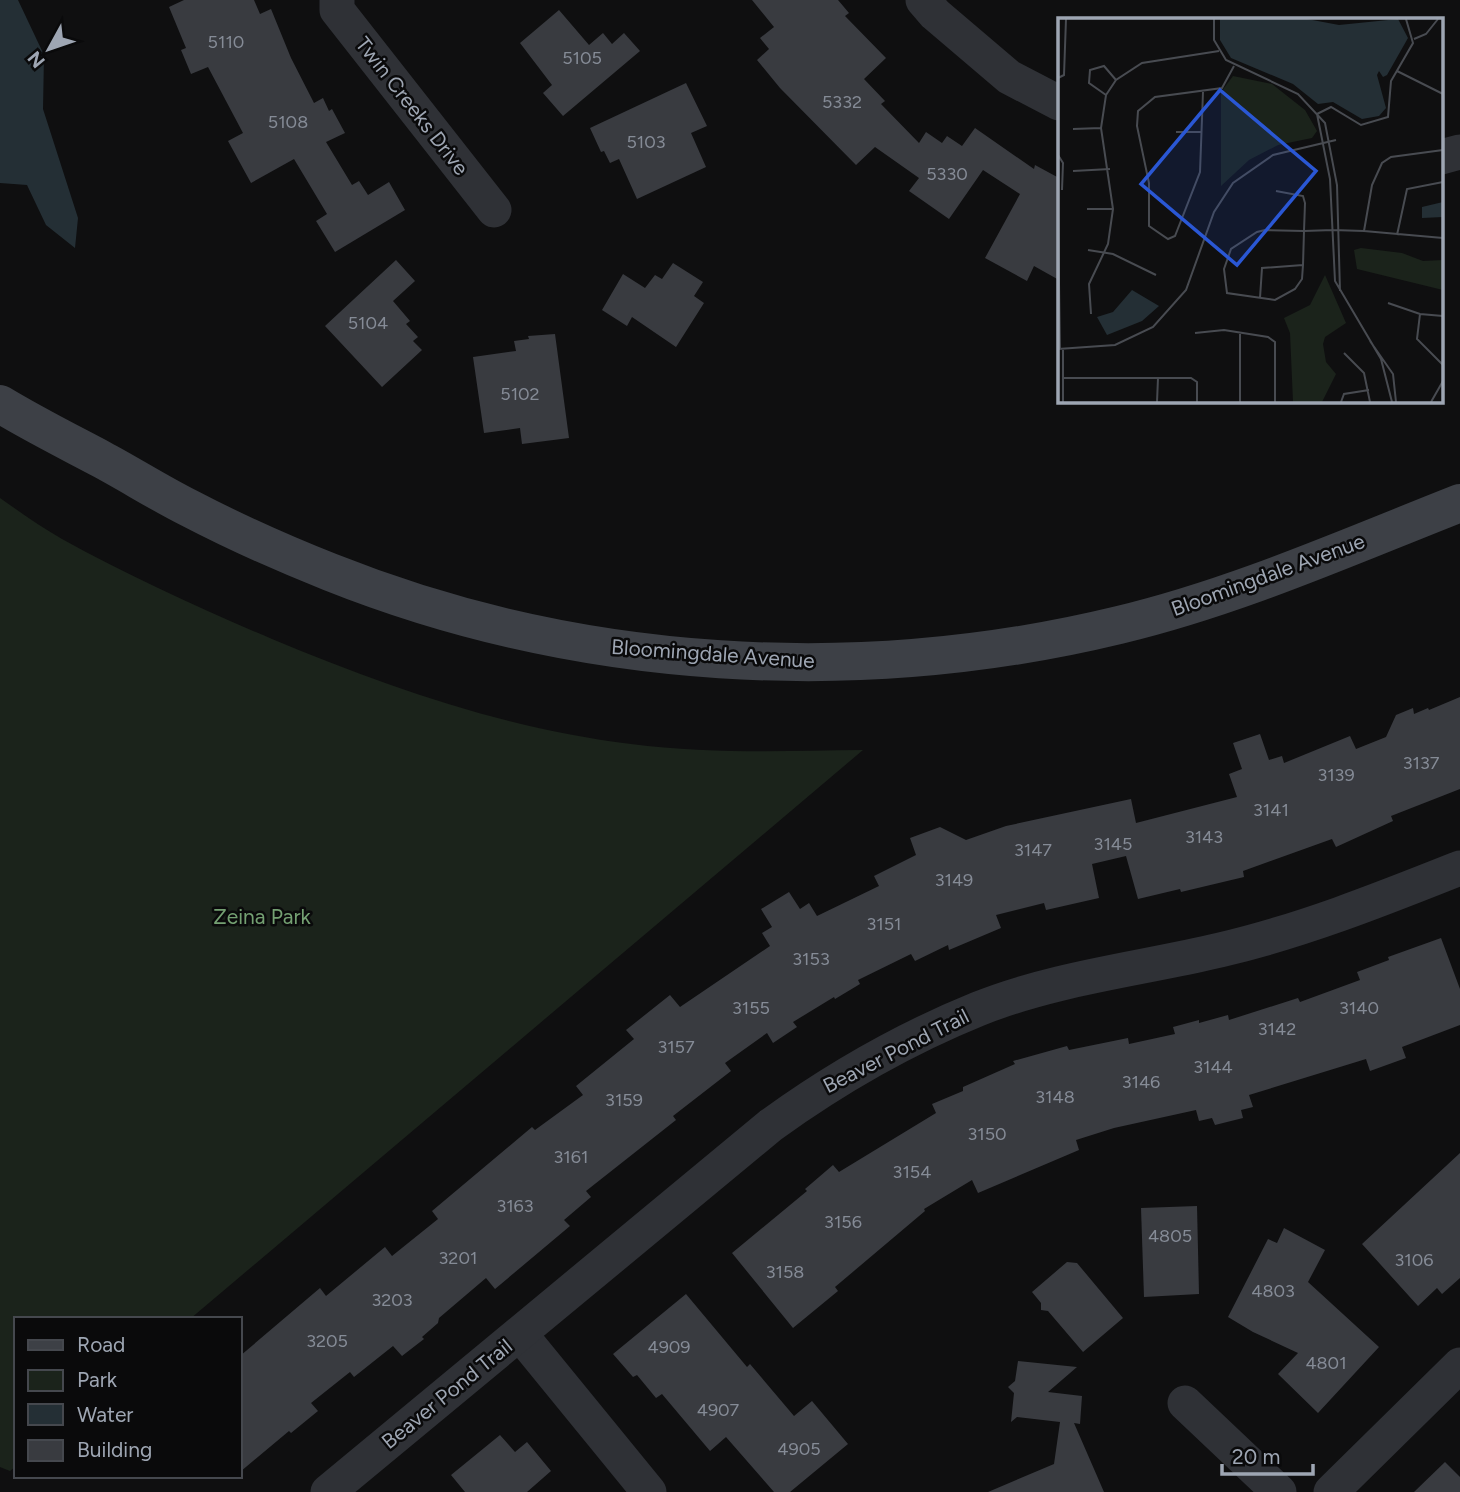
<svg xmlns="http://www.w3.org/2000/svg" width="1460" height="1492" font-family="Figtree,sans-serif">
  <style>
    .green { fill: #1b231b }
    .water { fill: #242f35 }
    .building { fill: #393b40 }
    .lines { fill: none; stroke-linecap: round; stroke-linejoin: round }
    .street { stroke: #2f3136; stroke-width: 35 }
    .secondary { stroke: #3d4046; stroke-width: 38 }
    .labels { text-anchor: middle; stroke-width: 5; stroke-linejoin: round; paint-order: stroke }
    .number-label { font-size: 18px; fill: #858b96 }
    .street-label { font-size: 21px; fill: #9ea6b3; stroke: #0a0a0b }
    .park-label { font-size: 21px; fill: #74a072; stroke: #0a0a0b }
    .inset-road { fill: none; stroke: #484b51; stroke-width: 2 }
    .view { fill: #2a57d4; fill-opacity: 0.15; stroke: #2a57d4; stroke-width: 3.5 }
    .inset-edge { fill: none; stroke: #9ea6b3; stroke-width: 3.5 }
  </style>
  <rect width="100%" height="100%" fill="#0f0f10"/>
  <!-- green -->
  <path class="green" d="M 0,498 C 20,512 41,527 62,539 C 129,576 201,609 272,639 C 387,687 506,729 631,744 C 708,754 786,751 863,750 L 190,1319 L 16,1319 L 16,1466 L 10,1471 L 0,1467 Z"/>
  <!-- water -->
  <path class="water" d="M 0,0 L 18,0 L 44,55 L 43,109 L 78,218 L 75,248 L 46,225 L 27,185 L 0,183 Z"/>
  <!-- building -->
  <g class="building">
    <path d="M 184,0 L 254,0 L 260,14 L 271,9 L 291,58 L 314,103 L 323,98 L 329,111 L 332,109 L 345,133 L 326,142 L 352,185 L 359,181 L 368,195 L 389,182 L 405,210 L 335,252 L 316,221 L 327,214 L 294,159 L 251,183 L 228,141 L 243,133 L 208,67 L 191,74 L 181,50 L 186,48 L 169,7 Z"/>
    <path d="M 752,0 L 838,0 L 849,13 L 845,16 L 886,58 L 864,79 L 885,101 L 881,104 L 919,143 L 926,132 L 942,143 L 947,136 L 962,146 L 975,128 L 1034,169 L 1035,165 L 1059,178 L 1059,280 L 1034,266 L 1027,281 L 985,258 L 1020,194 L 983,170 L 949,219 L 909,191 L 919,178 L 875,147 L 856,165 L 780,88 L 757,60 L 769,49 L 760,38 L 774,27 Z"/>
    <path d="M 559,10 L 589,45 L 603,33 L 612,44 L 624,33 L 640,51 L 563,116 L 543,93 L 552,85 L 520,43 Z"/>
    <path d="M 686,83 L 707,126 L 691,133 L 706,167 L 637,199 L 619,159 L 610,163 L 604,151 L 601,152 L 590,128 Z"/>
    <path d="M 396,260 L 415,281 L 393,301 L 410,321 L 406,324 L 418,337 L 413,341 L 422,350 L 382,387 L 325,326 Z"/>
    <path d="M 673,263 L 703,282 L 694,296 L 704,303 L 676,347 L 632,317 L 627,326 L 602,310 L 623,274 L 645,288 L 655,275 L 662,279 Z"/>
    <path d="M 555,334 L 569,438 L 522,444 L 520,428 L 484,433 L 473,357 L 516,351 L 514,341 L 529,339 L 528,336 Z"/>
    <path d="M 1460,697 L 1460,789 L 1391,816 L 1393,821 L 1336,847 L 1332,839 L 1243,871 L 1244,877 L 1181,892 L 1180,889 L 1138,899 L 1126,856 L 1092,864 L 1099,898 L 1046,910 L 1044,903 L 996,915 L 1001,928 L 949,950 L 948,945 L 915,961 L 911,954 L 858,980 L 860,984 L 835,999 L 834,997 L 793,1022 L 797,1027 L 773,1043 L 767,1033 L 725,1063 L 731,1071 L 673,1116 L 676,1120 L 586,1191 L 591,1197 L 564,1220 L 570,1226 L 495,1289 L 486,1278 L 439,1318 L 438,1323 L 422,1337 L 424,1339 L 402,1356 L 393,1346 L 354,1377 L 350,1372 L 311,1403 L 318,1411 L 291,1433 L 289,1431 L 240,1472 L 240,1356 L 320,1288 L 326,1296 L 385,1247 L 392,1256 L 438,1219 L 432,1211 L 532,1127 L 535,1130 L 583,1095 L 576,1086 L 634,1039 L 626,1030 L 670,995 L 680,1007 L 770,946 L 762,933 L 772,927 L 761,909 L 789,892 L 800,909 L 809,903 L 817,916 L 879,886 L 874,876 L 916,855 L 910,838 L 940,827 L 966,840 L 1006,826 L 1131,799 L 1136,823 L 1237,797 L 1229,774 L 1242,769 L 1233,743 L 1260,734 L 1269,760 L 1282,756 L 1284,763 L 1350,736 L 1356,749 L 1386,737 L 1396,715 L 1413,708 L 1414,714 L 1428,708 L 1429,710 Z"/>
    <path d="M 1441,938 L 1460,989 L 1460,1025 L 1402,1047 L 1406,1058 L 1370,1071 L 1366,1059 L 1249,1095 L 1253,1107 L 1241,1110 L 1243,1118 L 1215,1125 L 1212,1118 L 1199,1121 L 1196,1110 L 1114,1128 L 1076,1140 L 1079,1150 L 978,1193 L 972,1180 L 924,1209 L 925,1211 L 835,1287 L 838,1291 L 793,1328 L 732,1253 L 807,1191 L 805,1189 L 833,1165 L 839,1172 L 936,1113 L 932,1104 L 963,1091 L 963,1087 L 1015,1064 L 1013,1061 L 1067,1046 L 1069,1050 L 1128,1038 L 1129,1044 L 1175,1034 L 1173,1027 L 1199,1020 L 1199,1023 L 1228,1015 L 1229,1020 L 1298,998 L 1300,1002 L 1360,980 L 1357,972 L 1389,960 L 1388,957 Z"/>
    <path d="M 1460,1153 L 1460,1278 L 1442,1294 L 1437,1288 L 1418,1306 L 1362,1244 Z"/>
    <path d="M 1197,1206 L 1199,1294 L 1144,1297 L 1141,1208 Z"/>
    <path d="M 1284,1228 L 1325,1250 L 1308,1282 L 1379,1347 L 1318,1413 L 1278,1374 L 1298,1353 L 1253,1332 L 1228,1317 L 1268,1239 L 1277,1243 Z"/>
    <path d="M 1067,1262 L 1077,1263 L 1123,1318 L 1083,1352 L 1048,1311 L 1041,1310 L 1041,1303 L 1032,1292 Z"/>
    <path d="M 686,1294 L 747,1367 L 750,1364 L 794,1416 L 812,1401 L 848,1444 L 790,1492 L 774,1492 L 726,1437 L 710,1451 L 662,1394 L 656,1398 L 637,1375 L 633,1377 L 613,1354 Z"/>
    <path d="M 1018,1361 L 1077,1367 L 1048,1392 L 1082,1396 L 1080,1424 L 1074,1423 L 1104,1492 L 988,1492 L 1054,1464 L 1060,1422 L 1017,1417 L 1011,1422 L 1014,1393 L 1008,1387 L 1015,1381 Z"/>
    <path d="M 500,1435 L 515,1452 L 527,1442 L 551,1471 L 527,1492 L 465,1492 L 451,1475 Z"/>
    <path d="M 1445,1462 L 1460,1477 L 1460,1492 L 1414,1492 Z"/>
  </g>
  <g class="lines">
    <!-- street -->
    <g class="street">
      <path d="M 337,0 L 337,10 L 494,210"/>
      <path d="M 923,0 L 935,14 L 1009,77 L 1059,103"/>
      <path d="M 1441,157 L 1460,152"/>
      <path d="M 520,1334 L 649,1492"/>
      <path d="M 1185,1403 L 1279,1492"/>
      <path d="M 328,1492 L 771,1125 C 836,1078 904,1039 978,1009 C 1055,978 1140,969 1220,950 C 1302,931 1382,899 1460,868"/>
      <path d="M 1331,1492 L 1460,1365"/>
    </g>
    <!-- secondary -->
    <path class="secondary" d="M 0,404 C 33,424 67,441 101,459 C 131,475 159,493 189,508 C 235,532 282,553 330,572 C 578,671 859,688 1119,625 C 1236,597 1348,547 1460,503"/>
  </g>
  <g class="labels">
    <!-- number labels -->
    <g class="number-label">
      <text x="226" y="48">5110</text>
      <text x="582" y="64">5105</text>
      <text x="842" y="108">5332</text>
      <text x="288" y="128">5108</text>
      <text x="646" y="148">5103</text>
      <text x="947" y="180">5330</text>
      <text x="368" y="329">5104</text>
      <text x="520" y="400">5102</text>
      <text x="1421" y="769">3137</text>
      <text x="1336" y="781">3139</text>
      <text x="1271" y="816">3141</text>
      <text x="1204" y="843">3143</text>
      <text x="1113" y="850">3145</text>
      <text x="1033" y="856">3147</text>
      <text x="954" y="886">3149</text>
      <text x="884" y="930">3151</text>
      <text x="811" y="965">3153</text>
      <text x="751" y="1014">3155</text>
      <text x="1359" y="1014">3140</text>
      <text x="1277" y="1035">3142</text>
      <text x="676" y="1053">3157</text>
      <text x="1213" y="1073">3144</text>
      <text x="1141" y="1088">3146</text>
      <text x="1055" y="1103">3148</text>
      <text x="624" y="1106">3159</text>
      <text x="987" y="1140">3150</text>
      <text x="571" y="1163">3161</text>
      <text x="912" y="1178">3154</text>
      <text x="515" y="1212">3163</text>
      <text x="843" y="1228">3156</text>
      <text x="1170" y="1242">4805</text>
      <text x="458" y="1264">3201</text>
      <text x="1414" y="1266">3106</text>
      <text x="785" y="1278">3158</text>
      <text x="1273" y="1297">4803</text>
      <text x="392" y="1306">3203</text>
      <text x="327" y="1347">3205</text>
      <text x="669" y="1353">4909</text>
      <text x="1326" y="1369">4801</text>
      <text x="718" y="1416">4907</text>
      <text x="799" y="1455">4905</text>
    </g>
    <!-- street labels -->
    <g class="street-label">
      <text transform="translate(412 106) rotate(52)" y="7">Twin Creeks Drive</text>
      <text transform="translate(1268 575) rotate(-20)" y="7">Bloomingdale Avenue</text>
      <text transform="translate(713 654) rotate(4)" y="7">Bloomingdale Avenue</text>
      <text transform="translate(896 1051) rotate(-27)" y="7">Beaver Pond Trail</text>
      <text transform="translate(447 1394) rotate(-39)" y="7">Beaver Pond Trail</text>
    </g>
    <!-- park labels -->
    <g class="park-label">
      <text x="262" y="924">Zeina Park</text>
    </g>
  </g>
  <!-- overview -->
  <g transform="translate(1058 18)">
    <rect width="385" height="385" fill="#0f0f10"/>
    <path d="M 175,58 L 214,66 L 247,92 L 259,113 L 254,120 L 220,127 L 191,142 L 163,168 L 163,74 ZM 303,230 L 344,235 L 365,243 L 385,242 L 385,272 L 299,251 L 296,232 ZM 267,257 L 288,305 L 267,319 L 265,326 L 268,344 L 278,356 L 264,384 L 235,384 L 232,315 L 226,300 L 252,287 Z" fill="#1b231b"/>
    <path d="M 162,1 L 249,1 L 281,7 L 340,1 L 350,20 L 329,57 L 325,59 L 321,53 L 319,57 L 328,90 L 321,98 L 304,101 L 275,84 L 260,86 L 235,66 L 173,40 L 162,22 ZM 385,184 L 385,199 L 364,200 L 364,189 ZM 74,272 L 101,288 L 84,303 L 49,317 L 39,299 L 55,294 Z" fill="#242f35"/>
    <path class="inset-road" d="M 156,1 L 156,22 L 168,42 L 240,76 L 267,105 L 279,167 L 282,273M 356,21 L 368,16 L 380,1M 339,53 L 385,76M 0,60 L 6,57 L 8,1M 145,74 L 142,154 L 117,218 L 110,221 L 91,208 L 91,165 L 79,108 L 80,93 L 97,79 L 164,70 L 176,48M 48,77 L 31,65 L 32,52 L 46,48 L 58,62M 259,96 L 272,161 L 277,263 L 323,341 L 334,384M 259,96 L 273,89 L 303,107 L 330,99 L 333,63 L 355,25 L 348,1M 15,111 L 43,110M 118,114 L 144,114M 0,137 L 5,145 L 4,172M 15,153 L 52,151M 218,173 L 245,178 L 247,185 L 246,213 L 245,247 L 244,261 L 237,271 L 217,282 L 169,275 L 166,251 L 173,231 L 199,214 L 207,212 L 246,213 L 275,212 L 306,213 L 385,220M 29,191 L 55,191M 0,199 L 2,331M 306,213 L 314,167 L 324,145 L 333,139 L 385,132M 339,217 L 349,171 L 385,164M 30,232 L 55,236 L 98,257M 202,280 L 204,250 L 245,247M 330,285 L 362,296 L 385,298M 33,296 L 31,266 L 50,226 L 55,191 L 43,110 L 48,77 L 58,62 L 84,45 L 161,33M 362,296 L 359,321 L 385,347M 137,315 L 166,312 L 210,319 L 217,324 L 217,384M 312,323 L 335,356 L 338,384M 0,331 L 57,327 L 95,309 L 128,272 L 156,194 L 175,165 L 215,137 L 278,122M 286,335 L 306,355 L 312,384M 5,360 L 133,360 L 139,364 L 139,384M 5,384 L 5,331M 99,384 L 100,360M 182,384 L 182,314M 283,384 L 286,376 L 311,372M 373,384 L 385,363"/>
    <path class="view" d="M 162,72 L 258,153 L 179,247 L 83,166 Z"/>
    <rect width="385" height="385" class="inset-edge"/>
  </g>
  <!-- legend -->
  <rect x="14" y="1317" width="228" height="161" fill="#0a0a0b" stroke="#45484e" stroke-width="2"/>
  <rect x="28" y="1340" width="35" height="10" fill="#3d4046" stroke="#45484e" stroke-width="2"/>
  <text x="77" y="1352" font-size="21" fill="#9ea6b3">Road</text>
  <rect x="28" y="1370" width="35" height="21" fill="#1b231b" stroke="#45484e" stroke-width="2"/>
  <text x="77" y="1387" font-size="21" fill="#9ea6b3">Park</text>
  <rect x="28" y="1404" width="35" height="21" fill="#242f35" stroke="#45484e" stroke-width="2"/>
  <text x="77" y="1422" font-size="21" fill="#9ea6b3">Water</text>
  <rect x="28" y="1440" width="35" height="21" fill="#393b40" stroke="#45484e" stroke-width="2"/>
  <text x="77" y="1457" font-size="21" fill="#9ea6b3">Building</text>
  <!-- north arrow -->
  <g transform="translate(49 49) rotate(230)" stroke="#0a0a0b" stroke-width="5" paint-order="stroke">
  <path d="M0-5L12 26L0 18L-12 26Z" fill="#9ea6b3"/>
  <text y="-10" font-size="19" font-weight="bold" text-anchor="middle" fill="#9ea6b3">N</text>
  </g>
  <!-- scale -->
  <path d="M1222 1464v10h91v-10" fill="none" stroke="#9ea6b3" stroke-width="3.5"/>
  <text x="1232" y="1464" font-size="21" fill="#9ea6b3" stroke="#0a0a0b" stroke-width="5" paint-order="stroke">20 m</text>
</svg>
